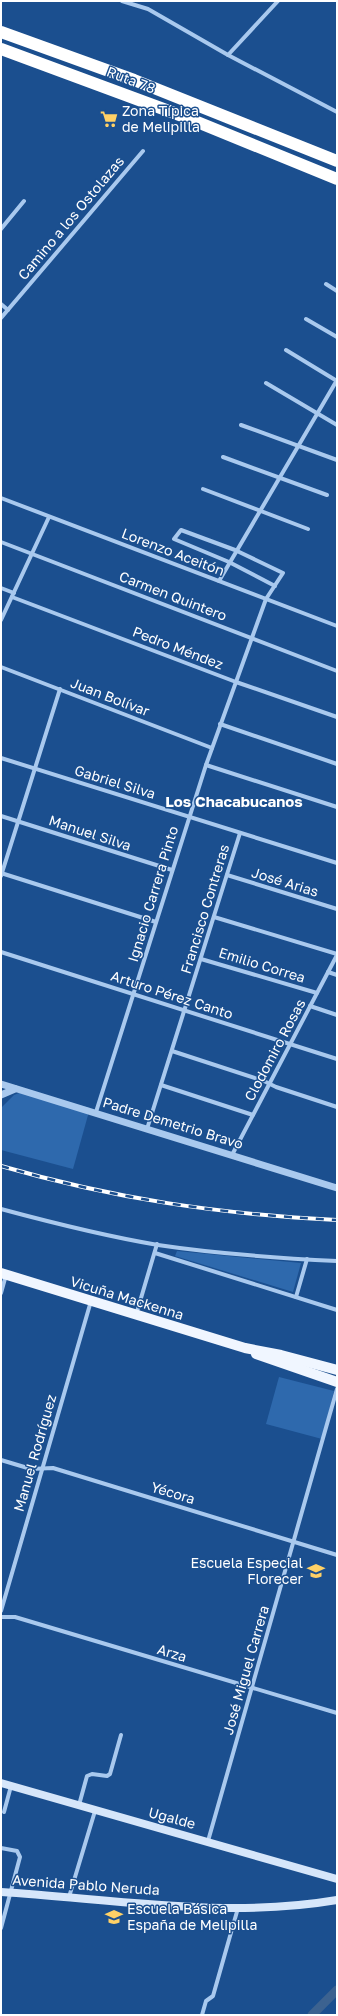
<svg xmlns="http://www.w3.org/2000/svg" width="338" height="2016" font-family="'Golos Text',sans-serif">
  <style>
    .green { fill: #2e69ad }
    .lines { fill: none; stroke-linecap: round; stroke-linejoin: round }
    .canal { stroke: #3c6290; stroke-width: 9 }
    .minor { stroke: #a9c9ee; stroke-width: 4 }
    .tertiary { stroke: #a9c9ee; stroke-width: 7 }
    .secondary { stroke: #d6e6fa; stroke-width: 8 }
    .primary { stroke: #f0f6ff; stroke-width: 10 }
    .motorway { stroke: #fff; stroke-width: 12 }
    .rail-casing { stroke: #fff; stroke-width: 4 }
    .rail { stroke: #1b4f8f; stroke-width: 2.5; stroke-dasharray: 8; stroke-linecap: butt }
    .labels { text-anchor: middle; stroke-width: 3; stroke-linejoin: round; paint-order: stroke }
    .street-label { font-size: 14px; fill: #fff; stroke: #1b4f8f }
    .poi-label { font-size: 14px; fill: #fff; stroke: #1b4f8f; text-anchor: start }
    .neighbourhood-label { font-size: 15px; font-weight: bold; fill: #fff; stroke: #1b4f8f }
  </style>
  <rect width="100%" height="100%" fill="#1b4f8f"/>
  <!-- green -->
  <g class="green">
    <path d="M 24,1091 L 90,1108 L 73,1169 L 1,1150 L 1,1108 L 14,1095 Z"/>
    <path d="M 177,1251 L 301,1263 L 293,1292 L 175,1256 Z"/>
    <path d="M 279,1377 L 334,1391 L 322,1439 L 266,1424 Z"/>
  </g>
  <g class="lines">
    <!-- canal -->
    <path class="canal" d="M 312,2015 L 337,1990"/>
    <!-- minor -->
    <g class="minor">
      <path d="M 122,1 L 148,9 L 228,55 L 337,112"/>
      <path d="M 228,55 L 278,1"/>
      <path d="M 1,229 L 24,201"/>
      <path d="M 326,284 L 337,291"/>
      <path d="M 1,304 L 8,310"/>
      <path d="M 1,318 L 143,151"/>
      <path d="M 306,319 L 337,337"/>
      <path d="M 286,350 L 337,381"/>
      <path d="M 266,383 L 337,425"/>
      <path d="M 241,425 L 337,460"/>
      <path d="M 223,457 L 327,495"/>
      <path d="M 203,489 L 308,529"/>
      <path d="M 1,498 L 337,626"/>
      <path d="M 1,542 L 337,671"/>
      <path d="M 219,581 L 337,380"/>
      <path d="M 1,588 L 14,593"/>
      <path d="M 12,597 L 236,682 L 337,717"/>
      <path d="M 1,620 L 49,517"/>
      <path d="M 1,667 L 212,748"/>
      <path d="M 220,724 L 337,764"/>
      <path d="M 1,758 L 337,863"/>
      <path d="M 206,765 L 337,807"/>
      <path d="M 1,816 L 172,870"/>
      <path d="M 1,873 L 156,922"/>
      <path d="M 227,875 L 337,909"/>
      <path d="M 1,876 L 60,689"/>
      <path d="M 214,917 L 337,954"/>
      <path d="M 1,952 L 337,1059"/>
      <path d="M 201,959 L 317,993"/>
      <path d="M 328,972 L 337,975"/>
      <path d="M 310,1006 L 337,1015"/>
      <path d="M 172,1051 L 264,1081 L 276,1087 L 337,1107"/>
      <path d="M 161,1085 L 253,1115"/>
      <path d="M 96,1112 L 206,765 L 266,599 L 283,573 L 235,550 L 181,530 L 174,539 L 229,562 L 275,586"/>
      <path d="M 147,1129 L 240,833"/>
      <path d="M 232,1155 L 337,955"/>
      <path d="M 1,1209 C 53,1223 105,1236 158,1245 C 218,1254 277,1258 337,1261"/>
      <path d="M 155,1253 L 337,1310"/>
      <path d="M 1,1293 L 6,1275"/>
      <path d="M 296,1297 L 307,1259"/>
      <path d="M 136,1315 L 157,1244"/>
      <path d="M 1,1460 L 31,1469 L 53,1468 L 337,1555"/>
      <path d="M 1,1611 L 91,1301"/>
      <path d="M 1,1617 L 15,1617 L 337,1713"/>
      <path d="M 79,1805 L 87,1776 L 92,1774 L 107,1776 L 110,1774 L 121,1735"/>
      <path d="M 4,1812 L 11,1786"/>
      <path d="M 208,1841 L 337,1389"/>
      <path d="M 1,1848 L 17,1851 L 20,1857 L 1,1928"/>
      <path d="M 69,1897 L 95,1811"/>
      <path d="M 202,2015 L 206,2001 L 213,1996 L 238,1908"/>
    </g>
    <!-- tertiary -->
    <g class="tertiary">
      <path d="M 1,1084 L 337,1188"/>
      <path d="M 1,1095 L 15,1089"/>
    </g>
    <!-- secondary -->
    <g class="secondary">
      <path d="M 1,1783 L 337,1879"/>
      <path d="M 1,1892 C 112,1899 226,1919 337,1900"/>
    </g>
    <!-- primary -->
    <g class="primary">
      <path d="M 1,1273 L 245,1348 L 281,1355 L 337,1370"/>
      <path d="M 256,1354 L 337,1382"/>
    </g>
    <!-- motorway -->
    <g class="motorway">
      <path d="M 1,32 L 134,80 L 337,161"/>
      <path d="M 1,49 L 185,117 L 337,179"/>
    </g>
    <!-- rail casing -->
    <g class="rail-casing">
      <path id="rail" d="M 1,1166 C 115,1199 219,1214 337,1220"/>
    </g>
    <!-- rail -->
    <use href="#rail" class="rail"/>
  </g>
  <!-- icons -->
  <defs>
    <g id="supermarket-bare" transform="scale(1.38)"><path d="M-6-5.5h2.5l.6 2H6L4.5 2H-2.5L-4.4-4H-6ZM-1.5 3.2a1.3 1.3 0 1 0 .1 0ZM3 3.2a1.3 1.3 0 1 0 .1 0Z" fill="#ffd166" stroke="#1b4f8f" stroke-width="2.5" paint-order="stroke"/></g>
    <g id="school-bare" transform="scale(1.38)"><path d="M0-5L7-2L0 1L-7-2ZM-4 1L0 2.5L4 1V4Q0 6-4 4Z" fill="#ffd166" stroke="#1b4f8f" stroke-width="2.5" paint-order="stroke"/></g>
  </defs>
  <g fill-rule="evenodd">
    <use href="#supermarket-bare" x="109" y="119"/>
    <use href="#school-bare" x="316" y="1571"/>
    <use href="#school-bare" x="114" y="1917"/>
  </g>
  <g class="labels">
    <!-- street labels -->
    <g class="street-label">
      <text transform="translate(131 80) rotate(21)" y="5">Ruta 78</text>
      <text transform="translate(71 218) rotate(-50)" y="5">Camino a los Ostolazas</text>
      <text transform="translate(173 552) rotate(21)" y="5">Lorenzo Aceitón</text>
      <text transform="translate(173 596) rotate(21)" y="5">Carmen Quintero</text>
      <text transform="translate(178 648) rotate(21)" y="5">Pedro Méndez</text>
      <text transform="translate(110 697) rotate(21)" y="5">Juan Bolívar</text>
      <text transform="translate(115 782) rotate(17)" y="5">Gabriel Silva</text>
      <text transform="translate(90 833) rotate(18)" y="5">Manuel Silva</text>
      <text transform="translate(285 882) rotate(17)" y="5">José Arias</text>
      <text transform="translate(153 894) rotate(-73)" y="5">Ignacio Carrera Pinto</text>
      <text transform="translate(205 909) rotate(-73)" y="5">Francisco Contreras</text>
      <text transform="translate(262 965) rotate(17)" y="5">Emilio Correa</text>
      <text transform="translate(172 995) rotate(18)" y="5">Arturo Pérez Canto</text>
      <text transform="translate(275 1050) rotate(-62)" y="5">Clodomiro Rosas</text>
      <text transform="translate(173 1123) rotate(17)" y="5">Padre Demetrio Bravo</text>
      <text transform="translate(127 1298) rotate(17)" y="5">Vicuña Mackenna</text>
      <text transform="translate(35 1453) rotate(-74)" y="5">Manuel Rodríguez</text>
      <text transform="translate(173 1493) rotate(17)" y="5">Yécora</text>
      <text transform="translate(172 1653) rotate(17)" y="5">Arza</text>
      <text transform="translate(246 1670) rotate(-74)" y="5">José Miguel Carrera</text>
      <text transform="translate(172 1818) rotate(15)" y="5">Ugalde</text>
      <text transform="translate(86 1885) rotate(4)" y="5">Avenida Pablo Neruda</text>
    </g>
    <!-- poi labels -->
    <g class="poi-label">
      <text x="122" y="116">Zona Típica<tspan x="122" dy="16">de Melipilla</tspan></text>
      <text x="303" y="1568" text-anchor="end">Escuela Especial<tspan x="303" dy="16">Florecer</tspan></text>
      <text x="127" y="1914">Escuela Básica<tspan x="127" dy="16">España de Melipilla</tspan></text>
    </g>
    <!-- neighbourhood labels -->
    <g class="neighbourhood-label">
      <text x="234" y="807">Los Chacabucanos</text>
    </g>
  </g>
  <!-- border -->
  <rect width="338" height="2016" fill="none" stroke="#ffffff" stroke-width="4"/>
</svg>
